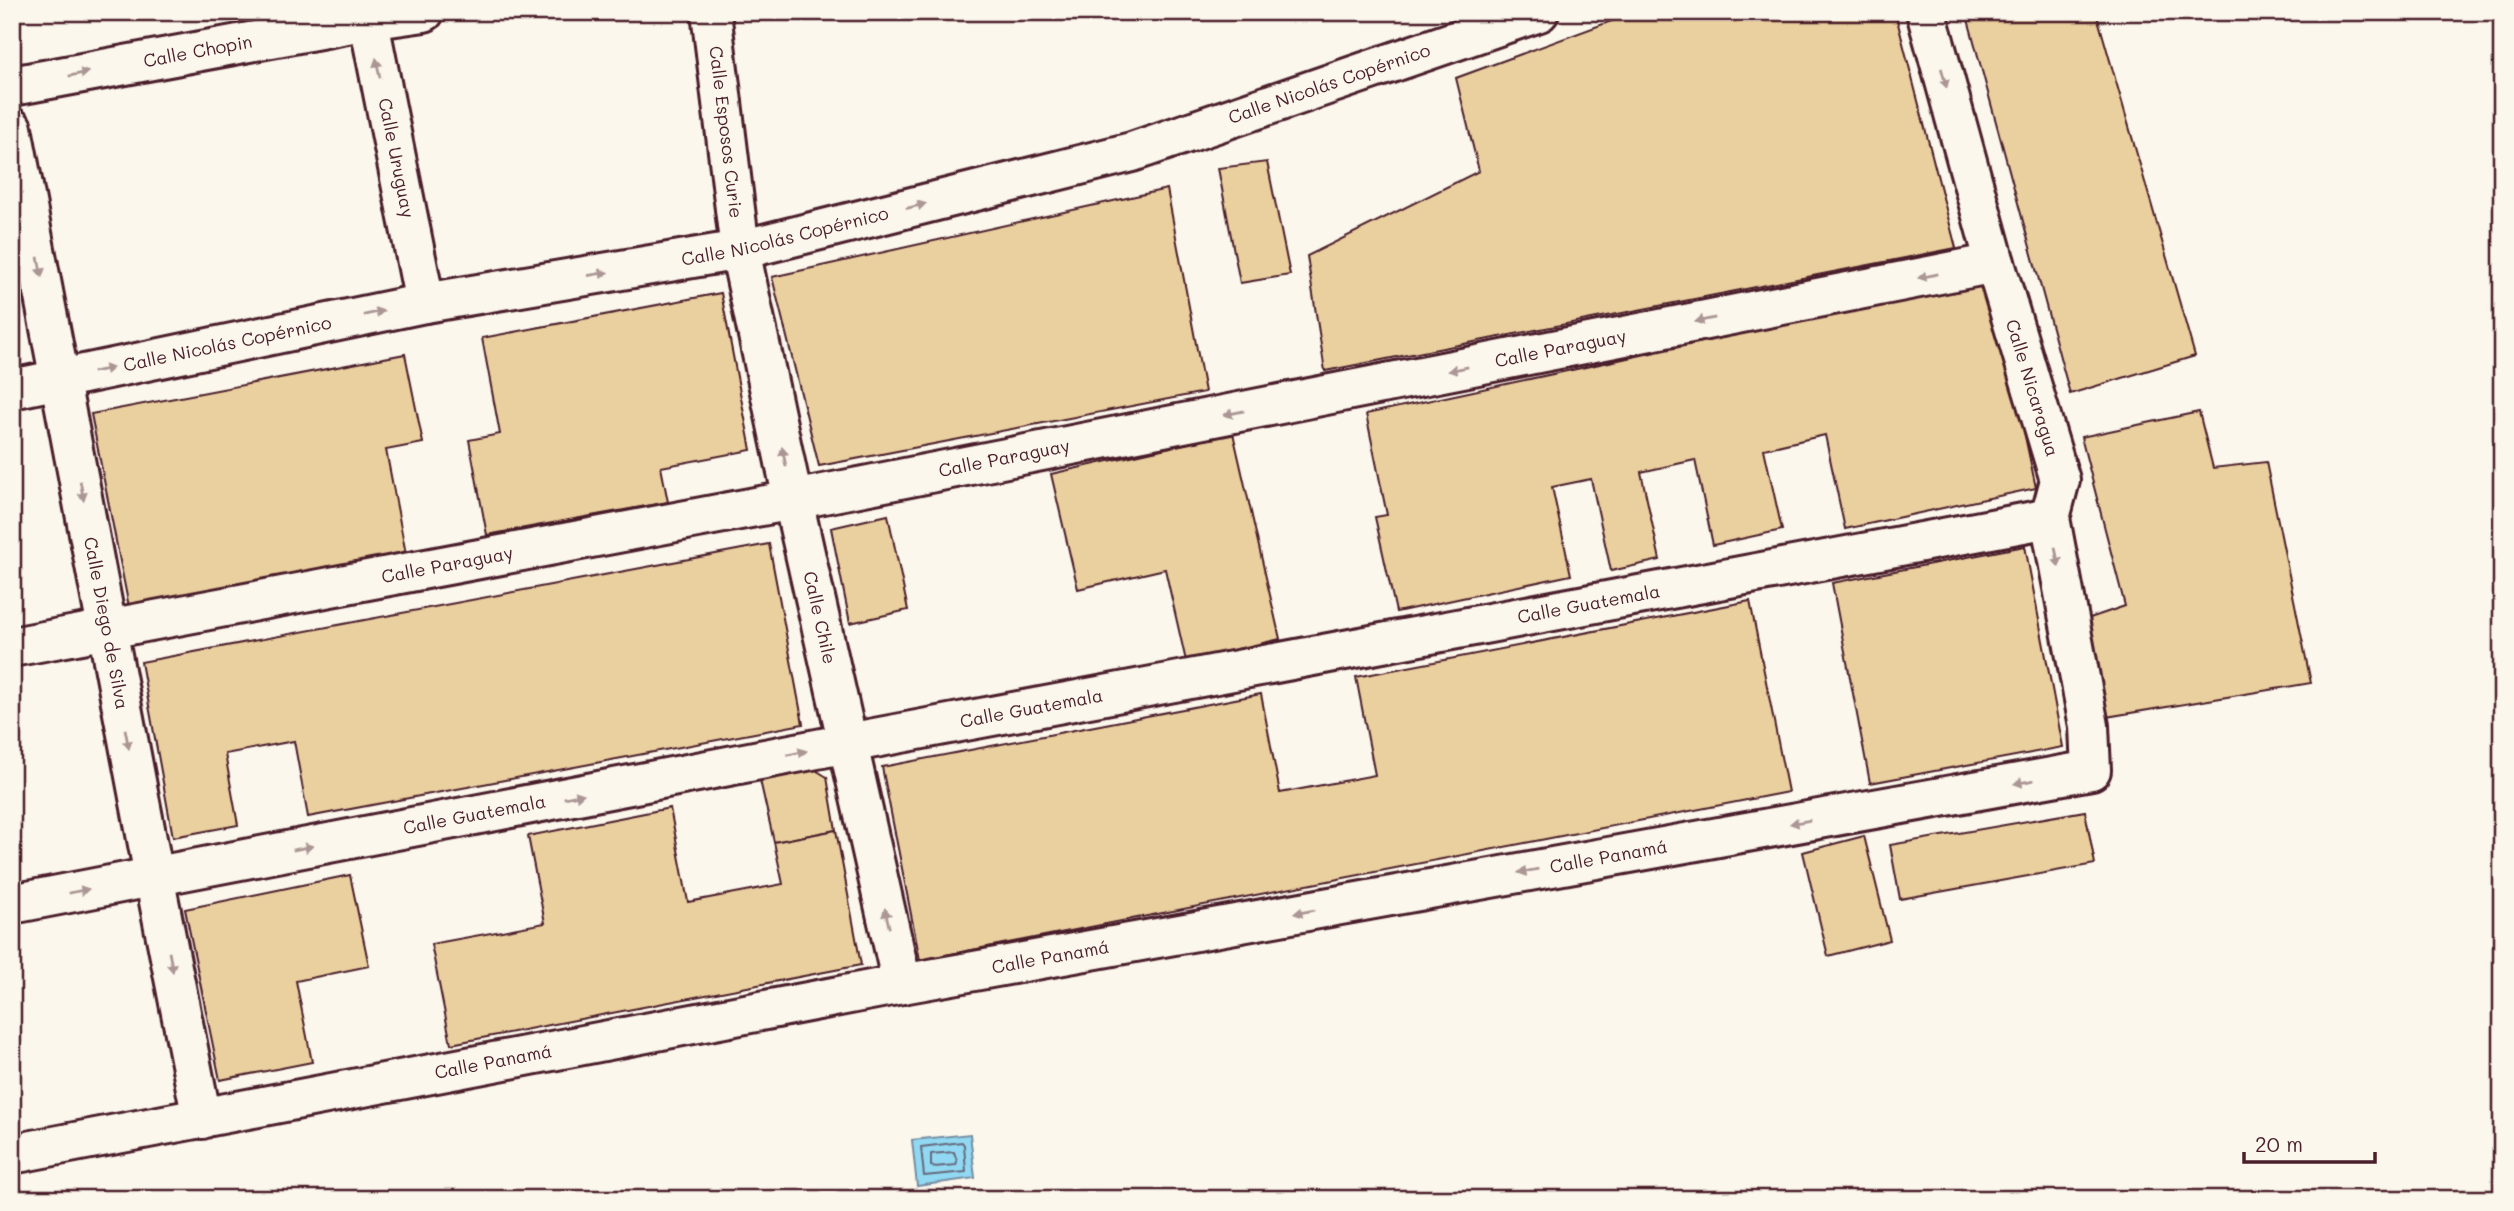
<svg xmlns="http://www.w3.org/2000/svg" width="2514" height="1211" font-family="Mali,sans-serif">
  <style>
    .water { fill: #91d8f2; stroke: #758ea2; stroke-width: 2 }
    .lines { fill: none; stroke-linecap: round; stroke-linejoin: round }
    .shore { stroke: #66697b; stroke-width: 2 }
    .building { fill: #eacf9f; stroke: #4a1f2b; stroke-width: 2 }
    .minor-casing { stroke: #4a1f2b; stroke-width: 44 }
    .minor { stroke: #fbf7ec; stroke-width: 38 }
    .oneway { fill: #ab9695 }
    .labels { text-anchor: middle; stroke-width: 5; stroke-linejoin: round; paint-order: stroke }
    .street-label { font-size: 18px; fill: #4a1f2b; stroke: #fbf7ec }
  </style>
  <rect width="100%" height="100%" fill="#fbf7ec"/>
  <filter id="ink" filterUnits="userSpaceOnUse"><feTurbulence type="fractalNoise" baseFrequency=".0143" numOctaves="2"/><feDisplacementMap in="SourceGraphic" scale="14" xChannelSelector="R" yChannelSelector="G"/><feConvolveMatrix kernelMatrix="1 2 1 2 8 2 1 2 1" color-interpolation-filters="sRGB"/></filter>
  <g filter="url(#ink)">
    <!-- water -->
    <path class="water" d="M 970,1134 L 975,1178 L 917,1186 L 912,1140 Z"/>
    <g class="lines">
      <!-- shore -->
      <g class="shore">
        <path d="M 962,1142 L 964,1145 L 966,1172 L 924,1176 L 921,1147 Z"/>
        <path d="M 954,1152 L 957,1161 L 956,1165 L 934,1167 L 931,1166 L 931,1154 Z"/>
      </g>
    </g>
    <!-- building -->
    <g class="building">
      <path d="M 1636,12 L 1895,12 L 1956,248 L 1325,371 L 1307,256 L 1479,171 L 1456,78 Z"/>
      <path d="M 1966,12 L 2096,12 L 2195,356 L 2070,394 Z"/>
      <path d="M 1267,162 L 1290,275 L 1240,283 L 1218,168 Z"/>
      <path d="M 1167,189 L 1205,392 L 819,466 L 772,277 Z"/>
      <path d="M 1992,280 L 2036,488 L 1845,529 L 1825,435 L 1764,449 L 1782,530 L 1713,545 L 1695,460 L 1641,472 L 1660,560 L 1611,571 L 1591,479 L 1552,487 L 1571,575 L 1396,612 L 1375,517 L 1387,515 L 1366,414 Z"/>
      <path d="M 721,293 L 751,450 L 661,467 L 668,502 L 487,535 L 469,440 L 500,434 L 482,338 Z"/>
      <path d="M 405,354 L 423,443 L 386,450 L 406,554 L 129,607 L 91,414 Z"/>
      <path d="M 2199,412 L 2213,468 L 2266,462 L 2311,683 L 2100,718 L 2084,620 L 2125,606 L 2081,437 Z"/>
      <path d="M 1233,433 L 1280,639 L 1186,661 L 1165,569 L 1078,589 L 1051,474 Z"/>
      <path d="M 888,515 L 908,610 L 850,623 L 831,528 Z"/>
      <path d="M 769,544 L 803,724 L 308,817 L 294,741 L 225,754 L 238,825 L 173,837 L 141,662 Z"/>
      <path d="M 2025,546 L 2063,747 L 1870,783 L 1832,583 Z"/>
      <path d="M 1750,601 L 1788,792 L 920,960 L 882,767 L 1261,694 L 1280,793 L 1375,775 L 1356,677 Z"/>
      <path d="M 814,769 L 827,777 L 836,830 L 774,842 L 760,780 Z"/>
      <path d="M 670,808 L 688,902 L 783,884 L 774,842 L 836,830 L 861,965 L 451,1044 L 431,944 L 545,923 L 528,836 Z"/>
      <path d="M 2085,811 L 2095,864 L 1900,899 L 1890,845 Z"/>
      <path d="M 1864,836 L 1890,940 L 1828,956 L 1803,852 Z"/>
      <path d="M 350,875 L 369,966 L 296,981 L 312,1062 L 220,1080 L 185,909 Z"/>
    </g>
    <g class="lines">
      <!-- minor casing -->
      <g class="minor-casing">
        <g id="minor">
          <path id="s1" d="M 367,12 L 425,303"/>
          <path id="s2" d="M 711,12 L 740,250 L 793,500 L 902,984"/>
          <path id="s3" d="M 12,86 L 368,20 L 424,12"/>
          <path id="s4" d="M 12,128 L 154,876 L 202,1119"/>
          <path id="s5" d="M 12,389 L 425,303 L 740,250 L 1132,152 L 1539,12"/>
          <path id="s6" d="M 12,647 L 793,500 L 1995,263"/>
          <path id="s7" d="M 12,904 L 848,743 L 2050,518"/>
          <path id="s8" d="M 12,1154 L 902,984 L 2091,770 L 2089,726 L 2050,518 L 2060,480 L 1995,263 L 1926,12"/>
        </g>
      </g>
      <!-- minor -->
      <use href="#minor" class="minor"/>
    </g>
    <!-- one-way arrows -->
    <defs><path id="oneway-solid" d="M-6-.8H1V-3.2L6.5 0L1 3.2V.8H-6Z" transform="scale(1.75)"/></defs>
    <g class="oneway">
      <use href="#oneway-solid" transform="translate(378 68) rotate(-101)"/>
      <use href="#oneway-solid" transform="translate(79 74) rotate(-11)"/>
      <use href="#oneway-solid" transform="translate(1944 78) rotate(75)"/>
      <use href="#oneway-solid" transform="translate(916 206) rotate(-14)"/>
      <use href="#oneway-solid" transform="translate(40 267) rotate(79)"/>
      <use href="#oneway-solid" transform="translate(598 274) rotate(-9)"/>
      <use href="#oneway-solid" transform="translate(1928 276) rotate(169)"/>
      <use href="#oneway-solid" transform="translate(374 313) rotate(-12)"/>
      <use href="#oneway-solid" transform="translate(1705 320) rotate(169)"/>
      <use href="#oneway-solid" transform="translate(1458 369) rotate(169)"/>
      <use href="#oneway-solid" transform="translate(103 370) rotate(-12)"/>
      <use href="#oneway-solid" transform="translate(1234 413) rotate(169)"/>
      <use href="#oneway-solid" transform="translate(784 457) rotate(-102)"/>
      <use href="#oneway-solid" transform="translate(82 491) rotate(80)"/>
      <use href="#oneway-solid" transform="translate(2057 557) rotate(79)"/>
      <use href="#oneway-solid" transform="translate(127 739) rotate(79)"/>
      <use href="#oneway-solid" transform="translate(797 753) rotate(-11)"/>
      <use href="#oneway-solid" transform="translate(2024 782) rotate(170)"/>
      <use href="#oneway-solid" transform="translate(574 796) rotate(-11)"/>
      <use href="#oneway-solid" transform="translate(1800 822) rotate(170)"/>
      <use href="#oneway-solid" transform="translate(303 848) rotate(-11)"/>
      <use href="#oneway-solid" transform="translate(1528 871) rotate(170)"/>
      <use href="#oneway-solid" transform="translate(79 891) rotate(-11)"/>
      <use href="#oneway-solid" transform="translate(1304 912) rotate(170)"/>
      <use href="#oneway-solid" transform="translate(887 918) rotate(-103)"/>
      <use href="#oneway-solid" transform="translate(171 962) rotate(79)"/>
    </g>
  </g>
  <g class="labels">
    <!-- street labels -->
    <g class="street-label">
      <text dy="6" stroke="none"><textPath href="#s3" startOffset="189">Calle Chopin</textPath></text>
      <text dy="6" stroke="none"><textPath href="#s5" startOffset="1354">Calle Nicolás Copérnico</textPath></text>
      <text dy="6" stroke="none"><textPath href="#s2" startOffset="121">Calle Esposos Curie</textPath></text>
      <text dy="6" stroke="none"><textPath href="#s1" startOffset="149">Calle Uruguay</textPath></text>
      <text dy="6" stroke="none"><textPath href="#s5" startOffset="788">Calle Nicolás Copérnico</textPath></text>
      <text dy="6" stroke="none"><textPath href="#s5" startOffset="220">Calle Nicolás Copérnico</textPath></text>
      <text dy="6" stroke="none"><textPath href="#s6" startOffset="1577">Calle Paraguay</textPath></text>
      <text transform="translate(2032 388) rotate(73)" y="6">Calle Nicaragua</text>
      <text dy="6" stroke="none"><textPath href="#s6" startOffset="1010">Calle Paraguay</textPath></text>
      <text dy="6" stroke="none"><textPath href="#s6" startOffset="443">Calle Paraguay</textPath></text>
      <text dy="6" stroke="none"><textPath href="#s7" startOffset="1605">Calle Guatemala</textPath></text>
      <text dy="6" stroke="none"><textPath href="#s2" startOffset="616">Calle Chile</textPath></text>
      <text dy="6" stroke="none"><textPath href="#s4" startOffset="504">Calle Diego de Silva</textPath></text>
      <text dy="6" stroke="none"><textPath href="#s7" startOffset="1038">Calle Guatemala</textPath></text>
      <text dy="6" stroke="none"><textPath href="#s7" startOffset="471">Calle Guatemala</textPath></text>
      <text dy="6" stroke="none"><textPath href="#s8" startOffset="1624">Calle Panamá</textPath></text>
      <text dy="6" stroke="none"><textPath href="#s8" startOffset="1057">Calle Panamá</textPath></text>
      <text dy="6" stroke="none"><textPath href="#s8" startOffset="490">Calle Panamá</textPath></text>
    </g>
  </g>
  <!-- margin -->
  <rect width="2514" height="1211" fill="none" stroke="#fbf7ec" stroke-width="42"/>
  <rect x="21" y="21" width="2472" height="1169" fill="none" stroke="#4a1f2b" stroke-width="2.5" filter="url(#ink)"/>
  <!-- scale -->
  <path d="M2244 1152v10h131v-10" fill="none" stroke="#4a1f2b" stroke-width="3.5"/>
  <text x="2255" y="1152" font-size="21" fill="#4a1f2b" stroke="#fbf7ec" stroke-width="5" paint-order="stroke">20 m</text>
</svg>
